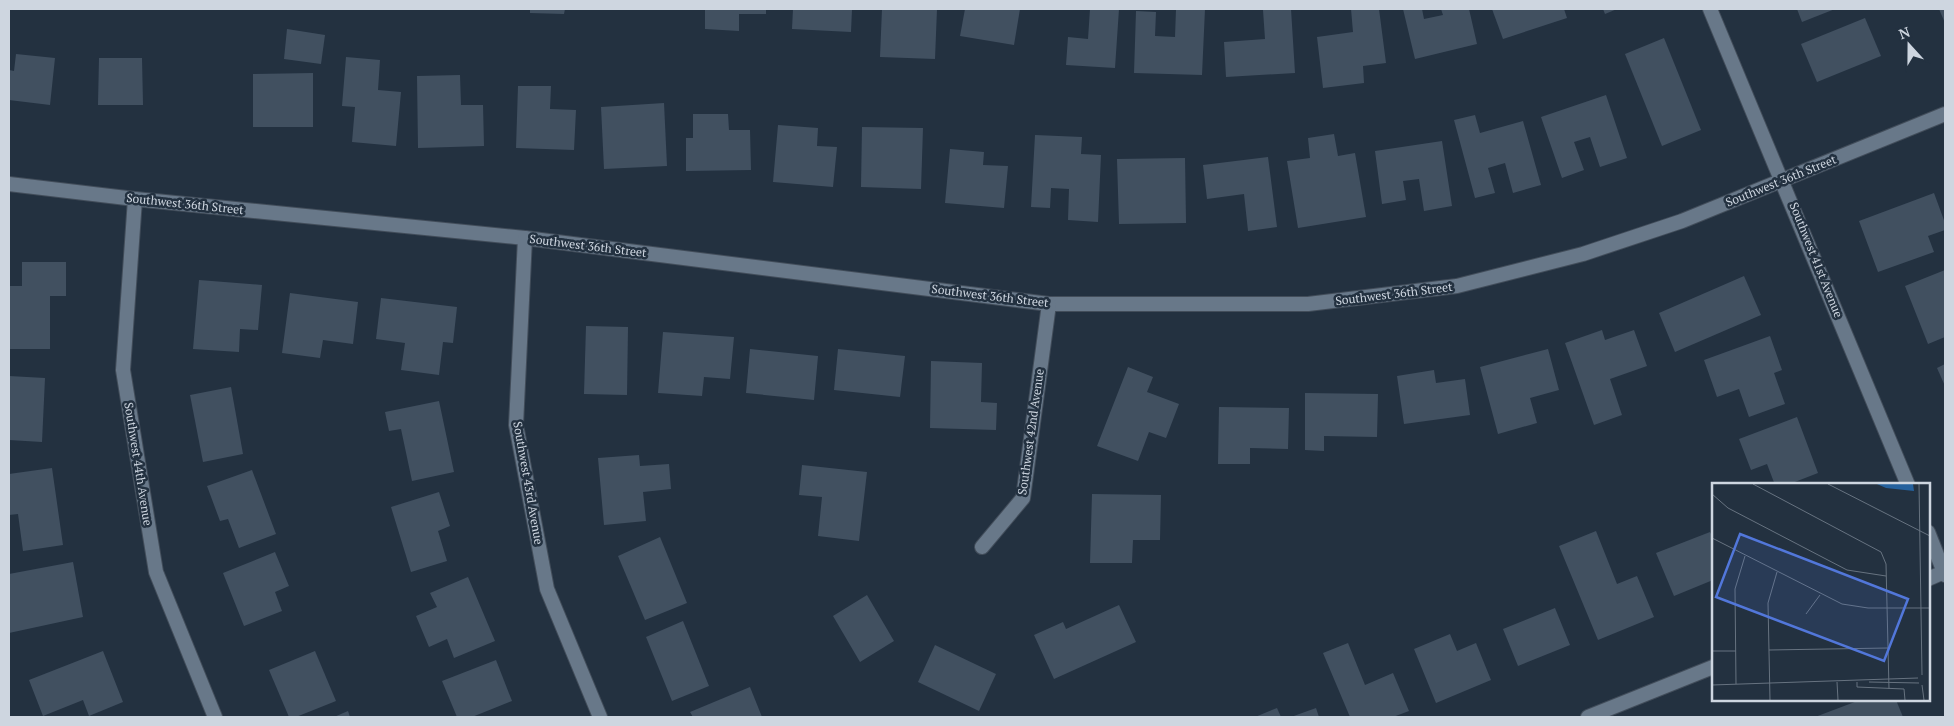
<svg xmlns="http://www.w3.org/2000/svg" width="1954" height="726" font-family="'PT Serif',serif">
  <style>
    .building { fill: #415060 }
    .lines { fill: none; stroke-linecap: round; stroke-linejoin: round }
    .minor-casing { stroke: #424d5a; stroke-width: 16 }
    .minor { stroke: #687889; stroke-width: 14 }
    .labels { text-anchor: middle; stroke-width: 5; stroke-linejoin: round; paint-order: stroke }
    .street-label { font-size: 12px; fill: #ced6e0; stroke: #233140 }
    .inset-road { fill: none; stroke: #677380; stroke-width: 1 }
    .view { fill: #5277da; fill-opacity: 0.15; stroke: #5277da; stroke-width: 2.5 }
    .inset-edge { fill: none; stroke: #ced6e0; stroke-width: 2.5 }
  </style>
  <rect width="100%" height="100%" fill="#233140"/>
  <!-- building -->
  <g class="building">
    <path d="M 530,9 L 565,9 L 564,14 L 530,13 Z"/>
    <path d="M 705,9 L 766,9 L 766,14 L 739,14 L 739,31 L 705,29 Z"/>
    <path d="M 793,9 L 852,9 L 851,32 L 792,29 Z"/>
    <path d="M 882,9 L 937,9 L 935,59 L 880,57 Z"/>
    <path d="M 965,9 L 1020,9 L 1014,45 L 960,36 Z"/>
    <path d="M 1090,9 L 1119,9 L 1115,68 L 1066,65 L 1068,37 L 1088,39 Z"/>
    <path d="M 1176,9 L 1205,9 L 1202,75 L 1134,73 L 1136,11 L 1156,12 L 1155,36 L 1175,37 Z"/>
    <path d="M 1291,9 L 1295,73 L 1226,77 L 1224,42 L 1265,39 L 1263,10 Z"/>
    <path d="M 1351,9 L 1379,9 L 1386,63 L 1363,66 L 1364,83 L 1323,88 L 1317,37 L 1353,32 Z"/>
    <path d="M 1403,9 L 1422,9 L 1424,19 L 1443,15 L 1441,9 L 1469,9 L 1477,44 L 1415,59 Z"/>
    <path d="M 1492,9 L 1564,9 L 1567,18 L 1503,39 Z"/>
    <path d="M 1603,9 L 1617,9 L 1605,14 Z"/>
    <path d="M 1797,9 L 1835,9 L 1802,22 Z"/>
    <path d="M 1939,9 L 1945,9 L 1945,23 Z"/>
    <path d="M 1865,18 L 1881,56 L 1817,82 L 1801,44 Z"/>
    <path d="M 287,29 L 325,35 L 321,64 L 284,59 Z"/>
    <path d="M 1664,38 L 1701,130 L 1662,146 L 1625,54 Z"/>
    <path d="M 16,54 L 55,58 L 50,105 L 9,100 L 9,70 L 14,71 Z"/>
    <path d="M 346,57 L 380,60 L 378,90 L 401,92 L 396,146 L 352,142 L 355,107 L 342,106 Z"/>
    <path d="M 99,58 L 142,58 L 143,105 L 98,105 Z"/>
    <path d="M 313,73 L 313,127 L 253,127 L 253,74 Z"/>
    <path d="M 460,75 L 461,105 L 483,105 L 484,146 L 418,148 L 417,76 Z"/>
    <path d="M 518,86 L 551,86 L 550,109 L 576,110 L 574,150 L 516,148 Z"/>
    <path d="M 1606,95 L 1627,158 L 1600,167 L 1590,137 L 1574,142 L 1584,170 L 1562,178 L 1541,117 Z"/>
    <path d="M 664,103 L 667,166 L 604,169 L 601,107 Z"/>
    <path d="M 693,114 L 728,114 L 729,130 L 750,130 L 751,170 L 686,171 L 686,138 L 693,138 Z"/>
    <path d="M 1475,115 L 1480,133 L 1523,121 L 1541,185 L 1513,193 L 1505,163 L 1488,168 L 1495,193 L 1475,198 L 1454,120 Z"/>
    <path d="M 778,125 L 818,128 L 817,146 L 837,147 L 833,187 L 773,182 Z"/>
    <path d="M 862,127 L 923,128 L 921,189 L 861,187 Z"/>
    <path d="M 1334,134 L 1338,156 L 1355,153 L 1366,217 L 1298,228 L 1287,161 L 1310,158 L 1308,138 Z"/>
    <path d="M 1035,135 L 1082,137 L 1081,154 L 1101,155 L 1098,222 L 1068,220 L 1069,189 L 1051,188 L 1050,208 L 1031,207 Z"/>
    <path d="M 1442,141 L 1452,206 L 1424,211 L 1419,179 L 1403,181 L 1406,200 L 1382,204 L 1375,151 Z"/>
    <path d="M 950,149 L 984,152 L 983,165 L 1008,166 L 1004,208 L 945,203 Z"/>
    <path d="M 1268,157 L 1277,227 L 1248,231 L 1244,194 L 1207,199 L 1203,165 Z"/>
    <path d="M 1185,158 L 1186,223 L 1119,224 L 1117,159 Z"/>
    <path d="M 1934,193 L 1945,223 L 1945,230 L 1928,236 L 1934,252 L 1878,272 L 1859,221 Z"/>
    <path d="M 22,262 L 66,262 L 66,296 L 50,296 L 50,349 L 9,349 L 9,286 L 22,286 Z"/>
    <path d="M 1945,270 L 1945,337 L 1928,344 L 1905,286 Z"/>
    <path d="M 1744,276 L 1761,315 L 1675,352 L 1659,313 Z"/>
    <path d="M 199,280 L 262,285 L 258,330 L 240,329 L 239,352 L 193,349 Z"/>
    <path d="M 290,293 L 358,302 L 353,344 L 323,340 L 320,358 L 282,353 Z"/>
    <path d="M 381,298 L 457,307 L 453,343 L 443,342 L 439,375 L 401,370 L 405,343 L 376,339 Z"/>
    <path d="M 586,326 L 628,327 L 627,395 L 584,394 Z"/>
    <path d="M 1602,330 L 1605,340 L 1634,330 L 1647,366 L 1610,379 L 1622,415 L 1594,425 L 1565,343 Z"/>
    <path d="M 663,332 L 734,337 L 730,379 L 704,377 L 702,396 L 658,393 Z"/>
    <path d="M 1770,336 L 1782,370 L 1774,373 L 1785,404 L 1749,417 L 1739,389 L 1717,397 L 1704,360 Z"/>
    <path d="M 750,349 L 818,356 L 814,400 L 746,393 Z"/>
    <path d="M 838,349 L 905,356 L 900,397 L 834,390 Z"/>
    <path d="M 1548,349 L 1559,390 L 1530,398 L 1537,423 L 1498,434 L 1480,367 Z"/>
    <path d="M 931,361 L 982,363 L 981,402 L 997,403 L 996,430 L 930,428 Z"/>
    <path d="M 1945,364 L 1945,386 L 1937,368 Z"/>
    <path d="M 1128,367 L 1153,377 L 1147,392 L 1179,404 L 1166,438 L 1149,432 L 1138,461 L 1097,446 Z"/>
    <path d="M 1434,370 L 1436,383 L 1465,379 L 1470,415 L 1404,424 L 1397,376 Z"/>
    <path d="M 9,376 L 45,378 L 42,442 L 9,440 Z"/>
    <path d="M 231,387 L 243,454 L 203,462 L 190,395 Z"/>
    <path d="M 1305,393 L 1378,394 L 1377,437 L 1324,436 L 1324,451 L 1305,450 Z"/>
    <path d="M 439,401 L 454,472 L 412,481 L 401,429 L 389,431 L 385,412 Z"/>
    <path d="M 1219,407 L 1289,408 L 1288,449 L 1250,448 L 1250,464 L 1218,464 Z"/>
    <path d="M 1797,417 L 1818,473 L 1787,485 L 1775,485 L 1767,464 L 1751,470 L 1739,439 Z"/>
    <path d="M 639,455 L 640,466 L 669,464 L 671,489 L 643,492 L 646,521 L 604,525 L 598,458 Z"/>
    <path d="M 802,465 L 867,472 L 859,541 L 818,536 L 822,497 L 799,495 Z"/>
    <path d="M 52,468 L 63,545 L 23,551 L 18,514 L 9,515 L 9,474 Z"/>
    <path d="M 252,470 L 276,534 L 239,548 L 228,519 L 220,521 L 207,486 Z"/>
    <path d="M 439,492 L 450,526 L 438,531 L 447,561 L 411,572 L 391,507 Z"/>
    <path d="M 1092,494 L 1161,495 L 1160,540 L 1133,540 L 1132,563 L 1090,563 Z"/>
    <path d="M 1596,531 L 1617,584 L 1637,576 L 1654,617 L 1598,640 L 1559,546 Z"/>
    <path d="M 1710,532 L 1713,538 L 1713,580 L 1674,596 L 1656,553 Z"/>
    <path d="M 660,537 L 687,603 L 645,620 L 618,556 Z"/>
    <path d="M 275,552 L 289,586 L 275,592 L 282,611 L 244,626 L 223,573 Z"/>
    <path d="M 73,562 L 83,617 L 9,633 L 9,574 Z"/>
    <path d="M 468,577 L 495,641 L 454,658 L 447,639 L 429,647 L 416,616 L 437,607 L 430,593 Z"/>
    <path d="M 867,595 L 894,641 L 860,662 L 833,616 Z"/>
    <path d="M 1119,605 L 1136,642 L 1054,679 L 1034,635 L 1063,622 L 1066,629 Z"/>
    <path d="M 1555,608 L 1570,645 L 1518,666 L 1503,629 Z"/>
    <path d="M 683,621 L 709,686 L 672,701 L 646,637 Z"/>
    <path d="M 1450,634 L 1457,651 L 1476,643 L 1491,680 L 1436,703 L 1414,649 Z"/>
    <path d="M 1348,643 L 1365,685 L 1393,673 L 1409,711 L 1393,717 L 1350,717 L 1323,653 Z"/>
    <path d="M 935,645 L 996,674 L 979,711 L 918,682 Z"/>
    <path d="M 103,651 L 123,702 L 89,716 L 83,700 L 43,716 L 29,680 Z"/>
    <path d="M 315,651 L 336,701 L 296,717 L 289,717 L 269,670 Z"/>
    <path d="M 496,660 L 512,701 L 472,717 L 457,717 L 442,681 Z"/>
    <path d="M 750,687 L 762,717 L 693,717 L 690,712 Z"/>
    <path d="M 1860,700 L 1896,700 L 1903,717 L 1815,717 Z"/>
    <path d="M 1277,708 L 1281,717 L 1255,717 Z"/>
    <path d="M 1316,708 L 1319,717 L 1291,717 Z"/>
    <path d="M 348,711 L 350,717 L 334,717 Z"/>
  </g>
  <g class="lines">
    <!-- minor casing -->
    <g class="minor-casing">
      <g id="minor">
        <path d="M 1710,9 L 1908,485"/>
        <path d="M 9,184 L 135,199 L 525,238 L 1049,304 L 1308,304 L 1457,286 L 1583,254 L 1682,221 L 1945,114"/>
        <path d="M 135,199 L 123,370 L 156,572 L 215,717"/>
        <path d="M 525,238 L 516,425 L 547,589 L 600,717"/>
        <path d="M 1928,532 L 1945,575"/>
        <path d="M 982,547 L 1023,498 L 1049,304"/>
        <path d="M 1928,579 L 1944,572"/>
        <path d="M 1588,717 L 1713,667"/>
      </g>
    </g>
    <!-- minor -->
    <use href="#minor" class="minor"/>
  </g>
  <g class="labels">
    <!-- street labels -->
    <g class="street-label">
      <text transform="translate(1781 181) rotate(-22)" y="4">Southwest 36th Street</text>
      <text transform="translate(185 204) rotate(6)" y="4">Southwest 36th Street</text>
      <text transform="translate(588 246) rotate(7)" y="4">Southwest 36th Street</text>
      <text transform="translate(1816 260) rotate(68)" y="4">Southwest 41st Avenue</text>
      <text transform="translate(1394 294) rotate(-7)" y="4">Southwest 36th Street</text>
      <text transform="translate(990 296) rotate(7)" y="4">Southwest 36th Street</text>
      <text transform="translate(1031 432) rotate(-82)" y="4">Southwest 42nd Avenue</text>
      <text transform="translate(138 464) rotate(81)" y="4">Southwest 44th Avenue</text>
      <text transform="translate(528 483) rotate(80)" y="4">Southwest 43rd Avenue</text>
    </g>
  </g>
  <!-- overview -->
  <g transform="translate(1712 483)">
    <rect width="218" height="218" fill="#233140"/>
    <path d="M 165,1 L 201,1 L 202,8 L 174,5 Z" fill="#25619d"/>
    <path class="inset-road" d="M 41,1 L 169,69 L 174,81 L 177,206M 116,1 L 218,53M 207,1 L 210,192M 0,11 L 16,25 L 135,87 L 174,93M 0,55 L 130,121 L 156,125 L 218,125M 94,131 L 108,112M 57,167 L 176,165M 0,168 L 24,168M 125,199 L 126,217M 145,199 L 145,204 L 192,206 L 193,217M 157,199 L 207,200M 24,201 L 23,106 L 33,73M 0,202 L 206,195M 210,202 L 212,217M 58,217 L 56,120 L 65,89"/>
    <path class="view" d="M 28,51 L 196,116 L 172,178 L 4,114 Z"/>
    <rect width="218" height="218" class="inset-edge"/>
  </g>
  <!-- border -->
  <rect width="1954" height="726" fill="none" stroke="#ced6e0" stroke-width="20"/>
  <!-- north arrow -->
  <g transform="translate(1909 45) rotate(339)" stroke="#233140" stroke-width="4" paint-order="stroke">
  <path d="M0-4L9 19L0 12L-9 19Z" fill="#ced6e0"/>
  <text y="-8" font-size="14" font-weight="bold" text-anchor="middle" fill="#ced6e0">N</text>
  </g>
</svg>
